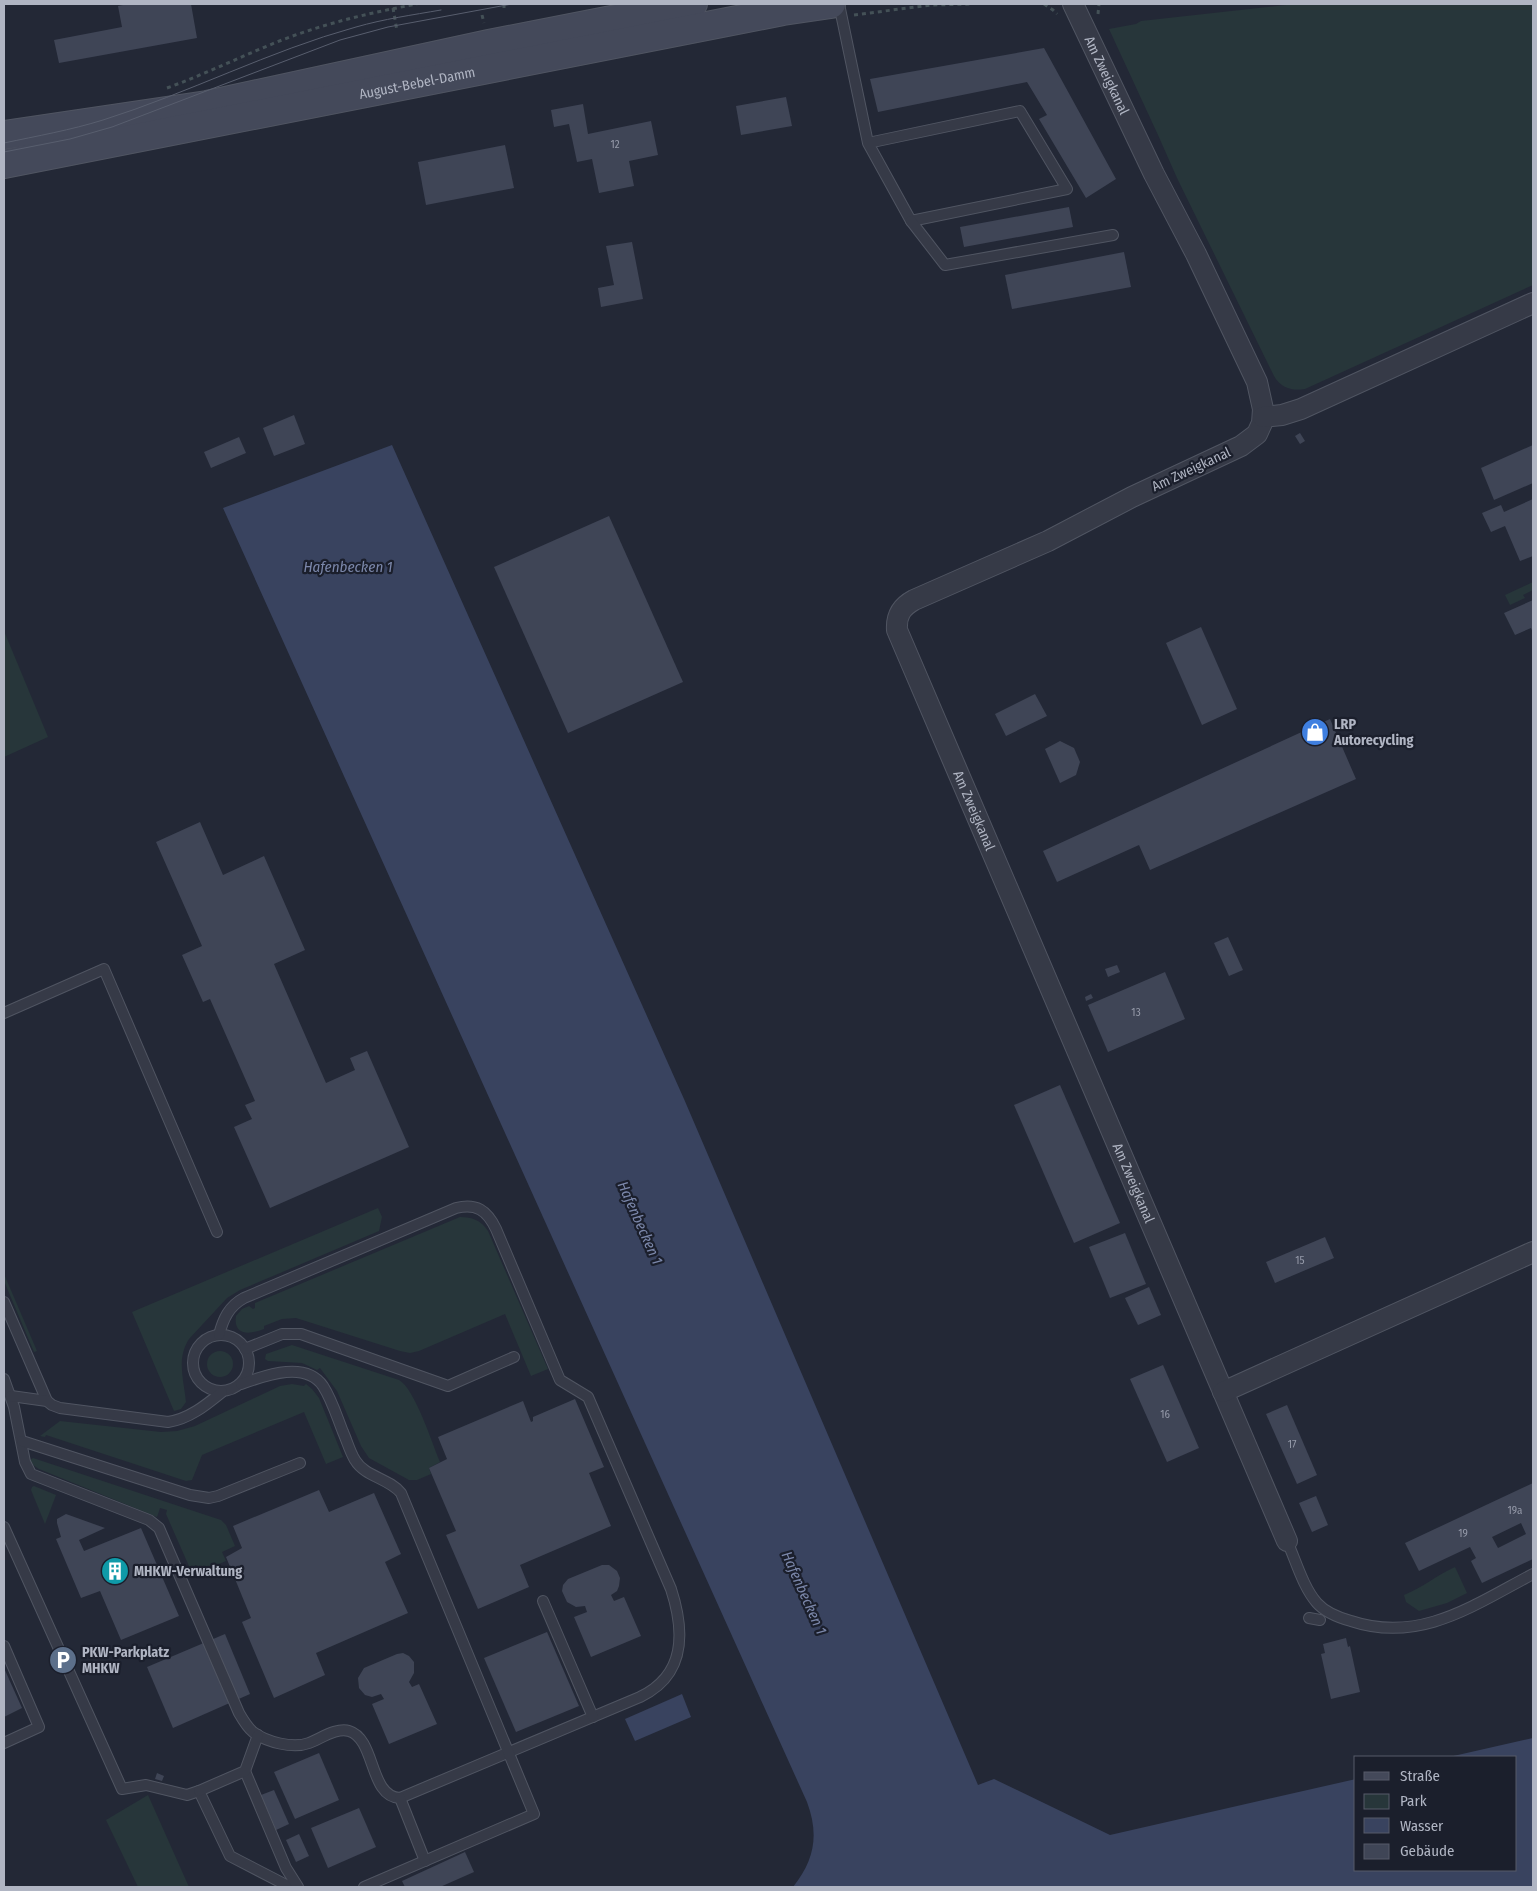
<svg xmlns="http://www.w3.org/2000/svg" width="1537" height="1891" font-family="'Fira Sans Condensed',sans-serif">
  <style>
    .green { fill: #27363a }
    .water { fill: #39435f }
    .building { fill: #3f4556; fill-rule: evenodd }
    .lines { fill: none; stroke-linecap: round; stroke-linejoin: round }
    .lane-casing { stroke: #505562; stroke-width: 12 }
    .street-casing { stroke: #505562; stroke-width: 22 }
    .secondary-casing { stroke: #505562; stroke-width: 30 }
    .path { stroke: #445157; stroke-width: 3; stroke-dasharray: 4 4; stroke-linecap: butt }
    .lane { stroke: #363a47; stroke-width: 10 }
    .street { stroke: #363a47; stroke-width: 20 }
    .secondary { stroke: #44495a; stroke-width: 28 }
    .tram { stroke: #585e6e; stroke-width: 1 }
    .labels { text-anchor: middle; stroke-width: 4.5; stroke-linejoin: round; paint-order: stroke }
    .number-label { font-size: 11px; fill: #9499a8 }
    .street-label { font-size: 14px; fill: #b0b5c3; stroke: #1b1f2c }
    .poi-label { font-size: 14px; font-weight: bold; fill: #b0b5c3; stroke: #1b1f2c; text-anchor: start }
    .water-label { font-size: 15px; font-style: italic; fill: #7b87aa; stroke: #1b1f2c }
  </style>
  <rect width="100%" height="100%" fill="#232836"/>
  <!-- green -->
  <g class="green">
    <path d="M 1295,4 L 1533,4 L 1533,285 L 1305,389 C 1291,391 1281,388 1274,376 L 1177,178 L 1158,135 L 1109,29 L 1136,24 L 1141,21 Z"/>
    <path d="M 1533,582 L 1533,590 L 1523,595 L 1525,598 L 1510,605 L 1505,595 Z"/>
    <path d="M 4,631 L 48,737 L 4,757 Z"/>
    <path d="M 378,1208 L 382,1217 L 379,1231 L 240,1290 L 227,1298 L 189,1339 C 176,1359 184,1380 186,1402 L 181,1409 L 174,1411 L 132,1312 Z"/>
    <path d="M 460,1217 C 472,1217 481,1220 488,1231 L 548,1369 L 531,1376 L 505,1314 L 419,1351 L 410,1353 L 400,1351 L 296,1318 L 282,1319 L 264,1326 L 264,1329 C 251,1334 233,1337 236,1316 L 242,1309 L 249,1306 L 253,1309 L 255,1308 L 255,1303 Z"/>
    <path d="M 4,1274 L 37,1351 L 34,1352 L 4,1281 Z"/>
    <path d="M 292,1345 L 399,1380 C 415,1389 432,1443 440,1462 L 429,1468 L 431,1474 L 417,1480 L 409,1480 L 369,1458 L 361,1446 L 337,1391 L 320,1368 L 317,1370 L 302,1363 L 268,1361 L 265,1359 L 266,1354 Z"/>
    <circle cx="220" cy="1364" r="13"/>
    <path d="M 292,1384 L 304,1386 L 306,1384 L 312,1389 L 319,1398 L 343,1457 L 326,1464 L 304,1412 L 202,1455 L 192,1480 L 186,1481 L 46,1435 L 45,1437 L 40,1436 L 60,1421 L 161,1432 L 177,1431 L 195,1426 L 280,1386 Z"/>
    <path d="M 33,1458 L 221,1520 L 226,1525 L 235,1546 L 222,1552 L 226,1561 L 198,1573 L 192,1573 L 166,1514 L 167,1510 L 160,1508 L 157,1517 L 39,1469 L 33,1465 L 30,1460 Z"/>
    <path d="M 34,1486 L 56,1495 L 45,1524 L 31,1490 L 32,1487 Z"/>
    <path d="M 1455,1567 L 1467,1593 L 1447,1603 L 1419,1611 L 1406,1602 L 1404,1595 C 1422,1588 1437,1575 1455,1567 Z"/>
    <path d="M 148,1795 L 189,1887 L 138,1887 L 106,1820 Z"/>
  </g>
  <!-- water -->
  <g class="water">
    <path d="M 392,445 L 684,1099 L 978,1785 L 994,1779 L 1110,1835 L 1356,1779 L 1356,1870 L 1516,1870 L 1516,1757 L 1449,1757 L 1533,1738 L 1533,1887 L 793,1887 C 815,1860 819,1834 807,1802 L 223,508 Z"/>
    <path d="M 682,1694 L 691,1717 L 635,1741 L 625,1719 Z"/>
  </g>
  <!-- building -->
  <g class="building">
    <path d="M 128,4 L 191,4 L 197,38 L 59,63 L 54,40 L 122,27 L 118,6 Z"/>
    <path d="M 1044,48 L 1116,179 L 1086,198 L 1039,119 L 1047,115 L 1027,82 L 878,112 L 870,79 Z"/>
    <path d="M 786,97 L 792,126 L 741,135 L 736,106 Z"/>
    <path d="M 583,104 L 588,134 L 651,121 L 658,155 L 629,161 L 634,186 L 599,193 L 592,159 L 577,162 L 569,124 L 554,127 L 551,110 Z"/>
    <path d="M 505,145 L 514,188 L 426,205 L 418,162 Z"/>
    <path d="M 1069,207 L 1073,227 L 964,247 L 960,227 Z"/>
    <path d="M 632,242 L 643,299 L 601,307 L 598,288 L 614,285 L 606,246 Z"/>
    <path d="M 1124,252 L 1131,287 L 1012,309 L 1005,275 Z"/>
    <path d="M 294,415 L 305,444 L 274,456 L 263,428 Z"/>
    <path d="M 1300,433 L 1305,441 L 1300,444 L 1295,436 Z"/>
    <path d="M 239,437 L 246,453 L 211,468 L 204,452 Z"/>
    <path d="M 1533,445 L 1533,483 L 1494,500 L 1481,468 Z"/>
    <path d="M 1533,499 L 1533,556 L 1520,561 L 1505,526 L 1491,532 L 1482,513 L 1501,505 L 1504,512 Z"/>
    <path d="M 609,516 L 683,682 L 568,733 L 494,567 Z"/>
    <path d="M 1533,600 L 1533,633 L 1531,628 L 1515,635 L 1504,613 Z"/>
    <path d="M 1201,627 L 1237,709 L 1202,725 L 1166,643 Z"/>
    <path d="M 1035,694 L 1047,716 L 1006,736 L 995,714 Z"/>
    <path d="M 1330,719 L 1356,779 L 1150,870 L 1139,845 L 1057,882 L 1043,851 Z"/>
    <path d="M 1060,741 L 1074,748 L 1080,762 L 1076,775 L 1060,783 L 1045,749 Z"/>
    <path d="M 200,822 L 223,875 L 264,856 L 305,950 L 274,964 L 326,1083 L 355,1070 L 350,1058 L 367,1051 L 409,1147 L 270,1208 L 234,1127 L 252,1119 L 245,1105 L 255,1101 L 210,999 L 203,1002 L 182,955 L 202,946 L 156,842 Z"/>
    <path d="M 1228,937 L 1243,970 L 1229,976 L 1214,943 Z"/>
    <path d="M 1117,965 L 1120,972 L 1108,977 L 1105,969 Z"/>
    <path d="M 1165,972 L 1185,1019 L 1108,1052 L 1088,1005 Z"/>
    <path d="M 1091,994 L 1093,998 L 1086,1001 L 1085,997 Z"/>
    <path d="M 1060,1085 L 1120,1223 L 1074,1243 L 1014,1105 Z"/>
    <path d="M 1125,1233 L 1146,1284 L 1110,1298 L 1089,1247 Z"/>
    <path d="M 1325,1237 L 1334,1258 L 1275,1283 L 1266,1262 Z"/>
    <path d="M 1149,1287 L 1161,1315 L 1138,1325 L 1125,1298 Z"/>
    <path d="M 1163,1365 L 1199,1448 L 1167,1462 L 1130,1379 Z"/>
    <path d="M 575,1399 L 604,1467 L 589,1473 L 611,1526 L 520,1565 L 529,1587 L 478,1609 L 446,1535 L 456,1531 L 429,1468 L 447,1459 L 438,1437 L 523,1401 L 531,1422 L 533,1421 L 533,1417 Z"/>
    <path d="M 1287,1405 L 1317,1475 L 1297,1484 L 1266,1414 Z"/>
    <path d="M 1533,1483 L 1533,1559 L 1482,1583 L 1471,1561 L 1476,1558 L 1470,1547 L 1419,1571 L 1405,1543 ZM 1521,1523 L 1526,1534 L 1498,1548 L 1492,1537 Z"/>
    <path d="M 319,1490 L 329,1512 L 374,1493 L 401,1554 L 385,1562 L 408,1613 L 316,1653 L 325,1675 L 274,1698 L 242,1622 L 251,1618 L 226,1557 L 242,1548 L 233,1526 Z"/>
    <path d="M 1316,1496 L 1328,1525 L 1312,1532 L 1299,1503 Z"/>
    <path d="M 66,1514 L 105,1528 L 79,1540 L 84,1551 L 141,1528 L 179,1616 L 121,1640 L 100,1591 L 81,1598 L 56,1539 L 61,1537 L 57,1523 L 57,1519 Z"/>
    <path d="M 602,1565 L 609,1565 L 617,1571 L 620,1578 L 619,1586 L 617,1591 L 611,1595 L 614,1601 L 624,1597 L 641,1636 L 591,1657 L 574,1617 L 587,1612 L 585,1606 L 576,1607 L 567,1602 L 562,1591 L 563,1585 L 568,1579 Z"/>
    <path d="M 547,1632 L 579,1706 L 516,1732 L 484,1658 Z"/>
    <path d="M 225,1634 L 250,1694 L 173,1728 L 147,1667 Z"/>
    <path d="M 1346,1638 L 1348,1647 L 1350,1646 L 1360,1692 L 1331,1699 L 1321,1654 L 1325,1653 L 1323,1644 Z"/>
    <path d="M 403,1653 L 409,1656 L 414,1662 L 414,1673 L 409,1682 L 412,1687 L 419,1684 L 437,1724 L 389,1744 L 372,1704 L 384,1699 L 381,1694 L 372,1697 L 365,1695 L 359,1688 L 358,1678 L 364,1668 L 397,1654 Z"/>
    <path d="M 4,1668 L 22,1708 L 4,1717 Z"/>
    <path d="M 319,1753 L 339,1800 L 295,1819 L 274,1772 Z"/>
    <path d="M 157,1773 L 164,1776 L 162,1781 L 155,1779 Z"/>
    <path d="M 274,1790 L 289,1824 L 276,1830 L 261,1795 Z"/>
    <path d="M 359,1808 L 376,1847 L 328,1868 L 311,1828 Z"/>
    <path d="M 299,1834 L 309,1856 L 296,1862 L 286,1840 Z"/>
    <path d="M 465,1852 L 474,1872 L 440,1887 L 405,1887 L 402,1881 Z"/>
  </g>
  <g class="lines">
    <!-- lane casing -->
    <g class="lane-casing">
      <g id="lane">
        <path d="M 839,4 L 868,143 L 911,221 L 1067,189 L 1020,111 L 868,143"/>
        <path d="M 911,221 L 945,265 L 1113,235"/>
        <path d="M 4,1013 L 104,969 L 217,1232"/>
        <path d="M 4,1302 L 47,1401"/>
        <circle cx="221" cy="1363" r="28"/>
        <path d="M 245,1349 L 282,1334 L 301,1334 L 448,1386 L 514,1357"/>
        <path d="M 4,1379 L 14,1407 L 25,1462 L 31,1474 L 149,1520 L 159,1528 L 239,1713 C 243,1720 247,1727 253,1732 C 266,1742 293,1749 309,1743 C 320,1739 337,1727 349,1731 C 376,1739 369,1797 400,1798 L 640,1697 C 686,1675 685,1632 671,1589 L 588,1397 L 560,1380 L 496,1229 C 487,1210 476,1203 456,1208 L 244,1298 C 229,1306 223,1319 219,1335"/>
        <path d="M 241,1384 C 264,1376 305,1360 323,1386 C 332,1400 337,1417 343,1432 C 347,1441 350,1452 355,1460 C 365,1477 389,1478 401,1493 L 534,1814 L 364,1887"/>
        <path d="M 11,1396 L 47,1401 L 52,1405 L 60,1408 L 168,1422 C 189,1419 206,1405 222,1392"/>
        <path d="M 22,1441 L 190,1495 L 209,1498 L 218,1496 L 300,1463"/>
        <path d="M 4,1527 L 122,1789 L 146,1785 L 187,1795 L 199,1791 L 230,1856 L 290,1887"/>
        <path d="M 1287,1541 C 1296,1561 1303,1587 1317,1603 C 1325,1612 1340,1618 1351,1621 C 1420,1644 1474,1605 1533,1574"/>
        <path d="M 543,1601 L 593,1717"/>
        <path d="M 1309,1618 L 1320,1620"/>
        <path d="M 4,1646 L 39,1727 L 4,1743"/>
        <path d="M 245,1771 L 286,1868 L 298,1887"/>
        <path d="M 199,1791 L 245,1771 L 258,1735"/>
        <path d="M 400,1798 L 425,1861"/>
      </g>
    </g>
    <!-- street casing -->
    <g class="street-casing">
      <g id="street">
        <path id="s1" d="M 1073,4 L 1154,174 L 1196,254 L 1257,382 L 1263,409 L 1262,423 L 1257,434 L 1241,446 L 1132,497 L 1048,541 L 914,600 C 901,607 896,616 897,630 L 1287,1541"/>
        <path d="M 1263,417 L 1282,415 L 1301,409 L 1533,303"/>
        <path d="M 1223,1392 L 1533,1252"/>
      </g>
    </g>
    <!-- secondary casing -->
    <g class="secondary-casing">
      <g id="secondary">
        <path d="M 4,135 L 207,105 L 489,44 L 693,4"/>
        <path id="s2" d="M 4,164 L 783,11 L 831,4"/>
      </g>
    </g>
    <!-- path -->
    <g class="path">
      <path d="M 504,4 L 504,11"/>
      <path d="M 1044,4 L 1053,10 L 1057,14"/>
      <path d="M 393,8 L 397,31"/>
      <path d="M 1098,14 L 1099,4"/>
      <path d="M 482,15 L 484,23"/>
      <path d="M 854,15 L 931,5 L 971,4"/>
      <path d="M 167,88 C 205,74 240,57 277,42 C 322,24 369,13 417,4"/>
    </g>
    <!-- lane -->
    <use href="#lane" class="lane"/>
    <!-- street -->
    <use href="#street" class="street"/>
    <!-- secondary -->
    <use href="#secondary" class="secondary"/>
    <!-- tram -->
    <g class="tram">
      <path d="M 4,143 C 37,136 71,130 103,120 C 189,93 269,51 356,27 C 384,19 412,15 441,10"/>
      <path d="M 4,152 L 70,139 L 112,127 L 340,40 L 388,27 L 512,4"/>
    </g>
  </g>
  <!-- icons -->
  <defs>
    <g id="shop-disc" transform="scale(1.4375)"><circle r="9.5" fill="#3f7fe0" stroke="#1b1f2c"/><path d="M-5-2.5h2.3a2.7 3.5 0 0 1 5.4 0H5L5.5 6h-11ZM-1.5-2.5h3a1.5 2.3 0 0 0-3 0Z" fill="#fff"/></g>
    <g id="building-disc" transform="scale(1.4375)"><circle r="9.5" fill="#0f9aa8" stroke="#1b1f2c"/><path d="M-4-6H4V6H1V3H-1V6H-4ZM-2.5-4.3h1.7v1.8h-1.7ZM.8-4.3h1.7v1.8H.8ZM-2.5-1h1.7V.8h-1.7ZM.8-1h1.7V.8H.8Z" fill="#fff"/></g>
    <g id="parking-disc" transform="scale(1.4375)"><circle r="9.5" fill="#5c6f8a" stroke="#1b1f2c"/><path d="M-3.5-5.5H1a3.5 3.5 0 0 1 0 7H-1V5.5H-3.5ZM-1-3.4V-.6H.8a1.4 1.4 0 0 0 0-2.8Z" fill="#fff"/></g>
  </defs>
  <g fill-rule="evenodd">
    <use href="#shop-disc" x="1315" y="732"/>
    <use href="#building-disc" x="115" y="1571"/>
    <use href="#parking-disc" x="63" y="1660"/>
  </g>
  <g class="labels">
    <!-- number labels -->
    <g class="number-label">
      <text x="615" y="148">12</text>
      <text x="1136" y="1016">13</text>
      <text x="1300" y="1264">15</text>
      <text x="1165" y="1418">16</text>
      <text x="1292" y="1448">17</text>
      <text x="1515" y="1514">19a</text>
      <text x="1463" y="1537">19</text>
    </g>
    <!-- street labels -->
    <g class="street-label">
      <text dy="5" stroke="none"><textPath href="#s1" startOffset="79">Am Zweigkanal</textPath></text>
      <text dy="5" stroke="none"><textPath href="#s2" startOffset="421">August-Bebel-Damm</textPath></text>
      <text transform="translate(1191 469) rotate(-25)" y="5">Am Zweigkanal</text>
      <text dy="5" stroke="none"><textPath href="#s1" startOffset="1089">Am Zweigkanal</textPath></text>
      <text dy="5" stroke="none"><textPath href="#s1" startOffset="1494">Am Zweigkanal</textPath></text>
    </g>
    <!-- poi labels -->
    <g class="poi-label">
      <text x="1334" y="729">LRP<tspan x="1334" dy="16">Autorecycling</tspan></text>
      <text x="134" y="1576">MHKW-Verwaltung</text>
      <text x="82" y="1657">PKW-Parkplatz<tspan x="82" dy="16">MHKW</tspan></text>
    </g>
    <!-- water labels -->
    <g class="water-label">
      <text x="348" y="572">Hafenbecken 1</text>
      <text transform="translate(640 1223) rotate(66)" y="5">Hafenbecken 1</text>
      <text transform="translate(804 1593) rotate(66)" y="5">Hafenbecken 1</text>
    </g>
  </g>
  <!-- border -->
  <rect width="1537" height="1891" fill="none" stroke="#b0b5c3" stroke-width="10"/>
  <!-- legend -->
  <rect x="1354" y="1756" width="162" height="115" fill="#1b1f2c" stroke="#575b68"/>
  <rect x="1364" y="1772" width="25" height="8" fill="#44495a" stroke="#575b68"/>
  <text x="1400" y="1781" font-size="15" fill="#b0b5c3">Straße</text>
  <rect x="1364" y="1794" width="25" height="15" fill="#27363a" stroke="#575b68"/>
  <text x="1400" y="1806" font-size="15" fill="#b0b5c3">Park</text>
  <rect x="1364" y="1818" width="25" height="15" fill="#39435f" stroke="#575b68"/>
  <text x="1400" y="1831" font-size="15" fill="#b0b5c3">Wasser</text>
  <rect x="1364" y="1844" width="25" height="15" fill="#3f4556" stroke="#575b68"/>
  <text x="1400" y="1856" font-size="15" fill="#b0b5c3">Gebäude</text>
</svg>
